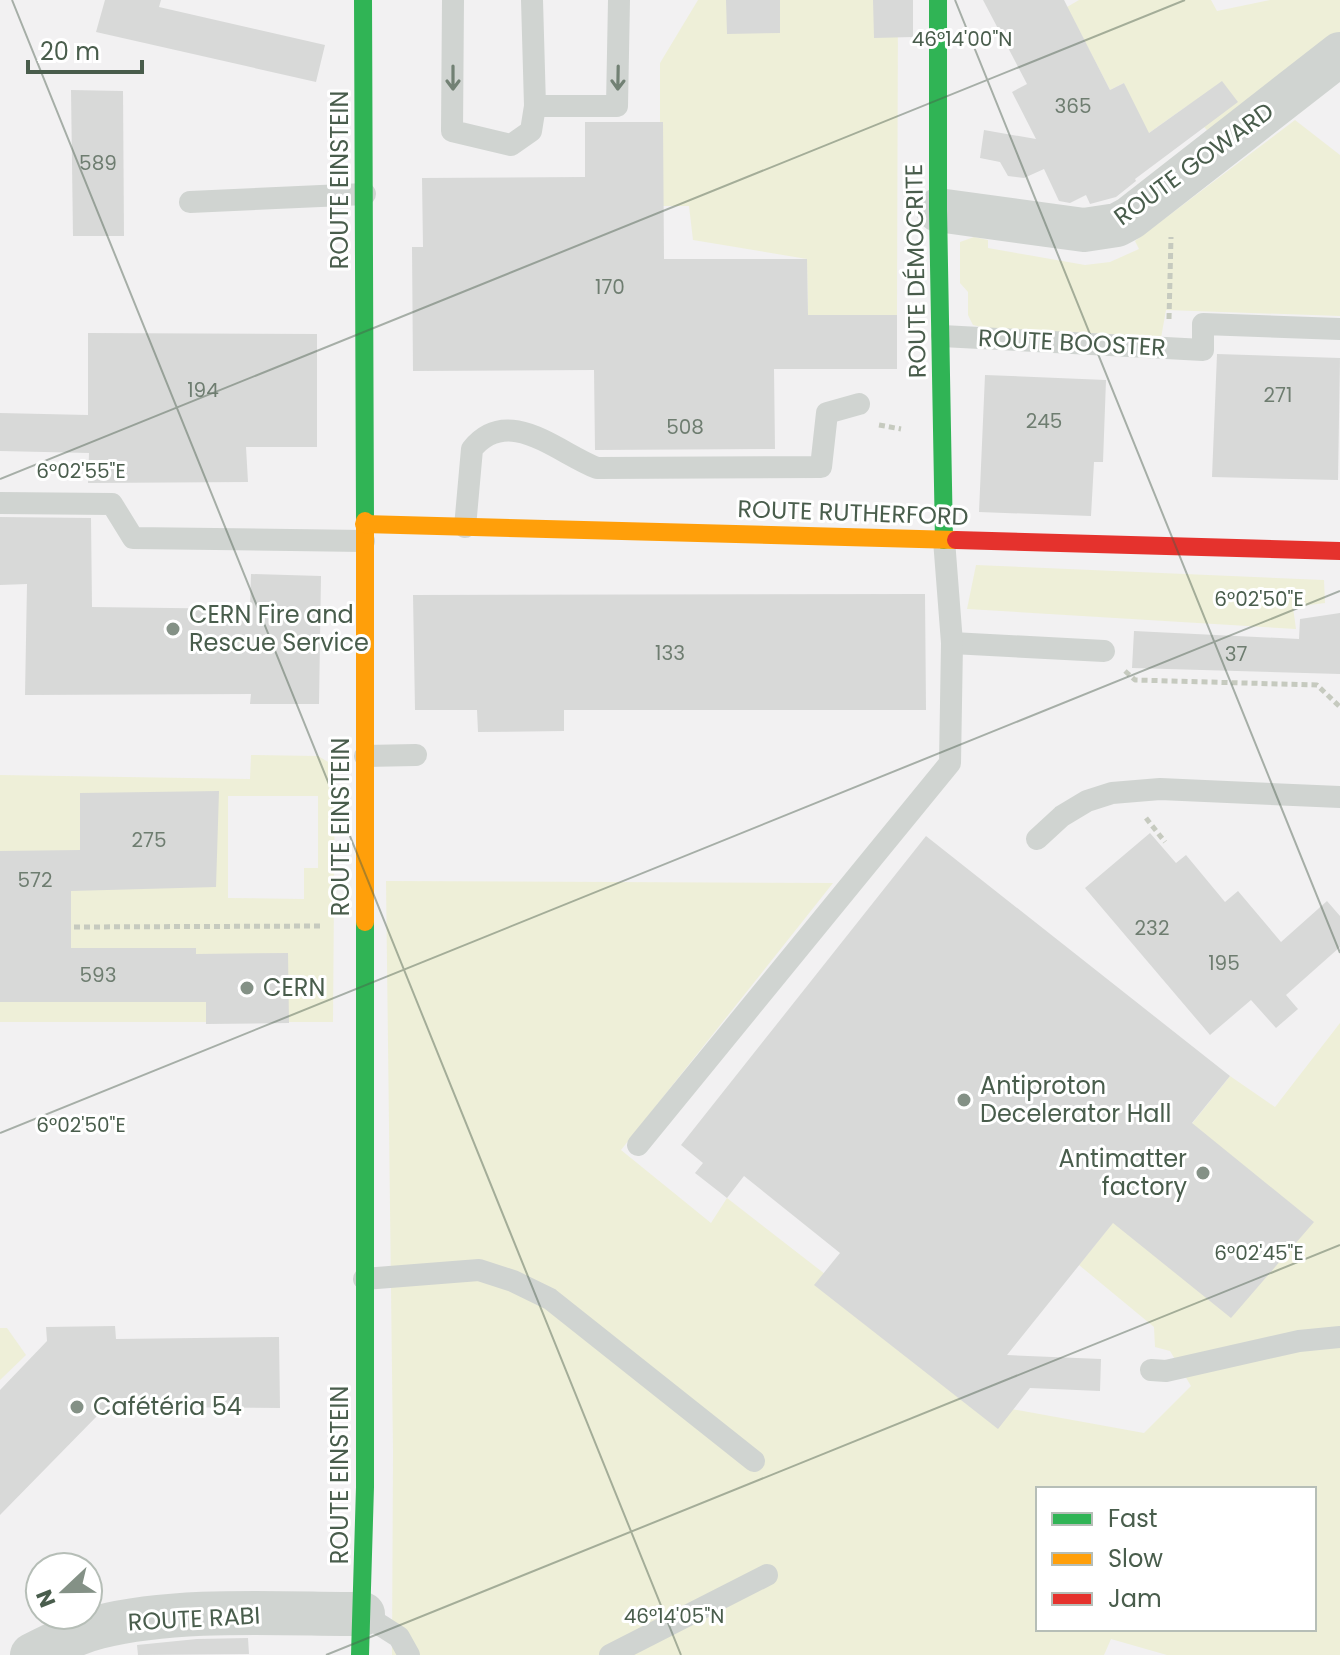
<svg xmlns="http://www.w3.org/2000/svg" width="1340" height="1655" font-family="Poppins,sans-serif">
  <style>
    .green { fill: #eeefd8; fill-rule: evenodd }
    .building { fill: #d8d9d8 }
    .lines { fill: none; stroke-linecap: round; stroke-linejoin: round }
    .path { stroke: #c6cabf; stroke-width: 5; stroke-dasharray: 6 4; stroke-linecap: butt }
    .lane { stroke: #d0d4d1; stroke-width: 22 }
    .street { stroke: #d0d4d1; stroke-width: 44 }
    .fast { stroke: #30b455; stroke-width: 18 }
    .slow { stroke: #ff9f0a; stroke-width: 18 }
    .jam { stroke: #e5322d; stroke-width: 18 }
    .oneway { stroke: #728174 }
    .ticks { fill: none; stroke: #495d4c; stroke-width: 2; stroke-opacity: 0.45 }
    .poi-dot { fill: #849186; stroke: #fff; stroke-width: 3 }
    .labels { text-anchor: middle; stroke-width: 6; stroke-linejoin: round; paint-order: stroke }
    .number-label { font-size: 20px; fill: #6e7d70 }
    .street-label { font-size: 24px; fill: #495d4c; stroke: #fff }
    .poi-label { font-size: 24px; fill: #495d4c; stroke: #fff; text-anchor: start }
    .ticks-label { font-size: 20px; text-anchor: middle; fill: #495d4c; stroke: #fff; stroke-width: 6; stroke-linejoin: round; paint-order: stroke }
  </style>
  <rect width="100%" height="100%" fill="#f2f1f2"/>
  <!-- green -->
  <g class="green">
    <path d="M 698,0 L 898,0 L 897,315 L 808,315 L 807,259 L 693,240 L 689,206 L 660,206 L 660,63 Z"/>
    <path d="M 1079,0 L 1211,0 L 1217,11 L 1270,0 L 1340,0 L 1340,34 L 1210,134 L 1187,106 L 1139,140 L 1124,83 L 1110,90 L 1067,7 Z"/>
    <path d="M 1295,120 L 1340,155 L 1340,316 L 1166,310 L 1161,338 L 985,328 L 973,325 L 968,315 L 968,292 L 960,283 L 960,242 L 974,237 L 988,240 L 988,248 L 1085,265 L 1110,262 L 1139,249 L 1135,241 Z"/>
    <path d="M 976,565 L 1324,580 L 1325,603 L 1293,607 L 1296,629 L 967,609 Z"/>
    <path d="M 251,755 L 318,756 L 335,766 L 333,1022 L 0,1022 L 0,775 L 250,779 ZM 228,796 L 318,796 L 318,868 L 304,868 L 304,899 L 228,898 Z"/>
    <path d="M 386,881 L 833,883 L 621,1150 L 711,1223 L 727,1198 L 995,1406 L 1144,1433 L 1191,1386 L 1170,1351 L 1155,1347 L 1154,1327 L 1079,1265 L 1230,1076 L 1275,1107 L 1340,1023 L 1340,1655 L 1167,1655 L 1111,1639 L 1104,1655 L 392,1655 L 393,1452 ZM 1038,1489 L 1314,1489 L 1314,1629 L 1038,1629 Z"/>
    <path d="M 0,1328 L 7,1328 L 26,1355 L 0,1380 Z"/>
  </g>
  <!-- building -->
  <g class="building">
    <path d="M 105,0 L 161,0 L 159,7 L 325,45 L 316,82 L 96,32 Z"/>
    <path d="M 726,0 L 780,0 L 780,33 L 727,34 Z"/>
    <path d="M 873,0 L 913,0 L 913,37 L 874,38 Z"/>
    <path d="M 983,0 L 1064,0 L 1110,90 L 1124,83 L 1149,133 L 1222,81 L 1238,102 L 1135,179 L 1136,181 L 1116,197 L 1090,204 L 1086,195 L 1070,203 L 1059,201 L 1044,169 L 1024,178 L 1008,176 L 1000,162 L 980,158 L 984,130 L 1036,139 L 1012,92 L 1027,84 Z"/>
    <path d="M 71,90 L 123,91 L 124,236 L 73,236 Z"/>
    <path d="M 585,122 L 663,122 L 664,259 L 807,259 L 808,315 L 897,315 L 897,369 L 774,369 L 775,449 L 595,450 L 594,370 L 413,371 L 412,247 L 423,247 L 422,178 L 585,177 Z"/>
    <path d="M 88,333 L 317,334 L 317,447 L 246,447 L 248,482 L 88,483 L 89,453 L 0,451 L 0,413 L 88,415 Z"/>
    <path d="M 1217,354 L 1340,358 L 1338,480 L 1212,477 Z"/>
    <path d="M 985,375 L 1106,380 L 1103,462 L 1094,462 L 1091,516 L 979,512 Z"/>
    <path d="M 0,517 L 91,518 L 92,607 L 250,609 L 251,574 L 321,576 L 319,704 L 250,704 L 251,694 L 25,695 L 27,584 L 0,585 Z"/>
    <path d="M 925,594 L 926,710 L 564,710 L 564,731 L 478,732 L 477,710 L 415,710 L 413,595 Z"/>
    <path d="M 1340,613 L 1340,674 L 1132,668 L 1134,631 L 1299,639 L 1300,619 Z"/>
    <path d="M 219,791 L 216,887 L 71,891 L 71,948 L 196,948 L 196,954 L 288,953 L 289,1023 L 206,1024 L 206,1002 L 0,1002 L 0,851 L 80,850 L 80,793 Z"/>
    <path d="M 1150,833 L 1176,863 L 1186,855 L 1225,902 L 1238,891 L 1281,942 L 1327,901 L 1340,916 L 1340,947 L 1286,995 L 1298,1009 L 1276,1028 L 1251,1000 L 1210,1035 L 1085,888 Z"/>
    <path d="M 926,836 L 1230,1076 L 1192,1123 L 1314,1222 L 1231,1318 L 1113,1223 L 1007,1355 L 1101,1359 L 1100,1391 L 1030,1388 L 998,1429 L 814,1285 L 840,1253 L 744,1176 L 727,1198 L 695,1173 L 703,1163 L 681,1145 Z"/>
    <path d="M 115,1326 L 116,1339 L 279,1337 L 280,1408 L 113,1407 L 99,1414 L 0,1515 L 0,1390 L 47,1341 L 46,1327 Z"/>
    <path d="M 248,1638 L 249,1654 L 138,1655 L 137,1645 L 197,1639 Z"/>
  </g>
  <g class="lines">
    <!-- path -->
    <g class="path">
      <path d="M 1169,319 L 1171,237"/>
      <path d="M 879,425 L 901,429"/>
      <path d="M 1125,671 L 1135,680 L 1317,685 L 1340,707"/>
      <path d="M 1146,818 L 1165,842"/>
      <path d="M 74,927 L 324,926"/>
    </g>
    <!-- lane -->
    <g class="lane">
      <path d="M 453,0 L 452,131 L 511,145 L 531,131 L 535,106"/>
      <path d="M 532,0 L 535,106 L 617,106 L 619,0"/>
      <path d="M 190,202 L 365,194"/>
      <path d="M 942,336 L 1203,350 L 1203,324 L 1340,329"/>
      <path d="M 0,503 L 112,504 L 133,538 L 364,541"/>
      <path d="M 465,527 L 472,449 C 508,404 558,453 597,468 L 821,467 L 827,413 L 859,404"/>
      <path d="M 952,643 L 1104,651"/>
      <path d="M 365,756 L 416,755"/>
      <path d="M 1037,839 L 1062,816 L 1087,801 L 1112,793 L 1160,789 L 1340,797"/>
      <path d="M 638,1145 L 950,763 L 952,643 L 944,540"/>
      <path d="M 364,1279 L 479,1270 L 513,1281 L 550,1299 L 754,1461"/>
      <path d="M 1151,1370 L 1166,1371 L 1299,1341 L 1340,1337"/>
      <path d="M 363,1614 L 399,1637 L 409,1655"/>
      <path d="M 610,1655 L 767,1575"/>
    </g>
    <!-- street -->
    <g class="street">
      <path d="M 938,210 L 1084,230 L 1117,225 L 1130,218 L 1340,54"/>
      <path d="M 32,1655 C 53,1644 75,1633 99,1627 C 178,1607 281,1614 363,1614"/>
    </g>
    <!-- fast -->
    <g class="fast">
      <path d="M 363,0 L 365,521"/>
      <path d="M 938,0 L 938,210 L 944,540"/>
      <path d="M 360,1655 L 365,1487 L 365,922"/>
    </g>
    <!-- slow -->
    <g class="slow">
      <path d="M 365,521 L 365,922"/>
      <path d="M 364,524 L 956,540"/>
    </g>
    <!-- jam -->
    <path class="jam" d="M 956,540 L 1340,551"/>
  </g>
  <!-- one-way arrows -->
  <defs><path id="oneway-shaft" d="M-6 0H5M1.5-3L5.5 0L1.5 3" fill="none" stroke-width="1.6" stroke-linecap="round" stroke-linejoin="round" transform="scale(2)"/></defs>
  <g class="oneway">
    <use href="#oneway-shaft" transform="translate(453 78) rotate(90)"/>
    <use href="#oneway-shaft" transform="translate(618 78) rotate(91)"/>
  </g>
  <!-- ticks -->
  <path class="ticks" d="M 12,0 L 681,1655M 955,0 L 1340,953M 0,479 L 1185,0M 0,1133 L 1340,591M 326,1655 L 1340,1245"/>
  <!-- markers -->
  <g class="poi-dot">
    <circle cx="173" cy="629" r="8"/>
    <circle cx="247" cy="988" r="8"/>
    <circle cx="964" cy="1100" r="8"/>
    <circle cx="1203" cy="1173" r="8"/>
    <circle cx="77" cy="1407" r="8"/>
  </g>
  <g class="labels">
    <!-- number labels -->
    <g class="number-label">
      <text x="1073" y="113">365</text>
      <text x="98" y="170">589</text>
      <text x="610" y="294">170</text>
      <text x="203" y="397">194</text>
      <text x="1278" y="402">271</text>
      <text x="1044" y="428">245</text>
      <text x="685" y="434">508</text>
      <text x="670" y="660">133</text>
      <text x="1236" y="661">37</text>
      <text x="149" y="847">275</text>
      <text x="35" y="887">572</text>
      <text x="1152" y="935">232</text>
      <text x="1224" y="970">195</text>
      <text x="98" y="982">593</text>
    </g>
    <!-- street labels -->
    <g class="street-label">
      <text transform="translate(1194 164) rotate(-36)" y="8">ROUTE GOWARD</text>
      <text transform="translate(340 180) rotate(-90)" y="8">ROUTE EINSTEIN</text>
      <text transform="translate(916 271) rotate(-91)" y="8">ROUTE DÉMOCRITE</text>
      <text transform="translate(1072 343) rotate(3)" y="8">ROUTE BOOSTER</text>
      <text transform="translate(853 513) rotate(2)" y="8">ROUTE RUTHERFORD</text>
      <text transform="translate(341 827) rotate(-90)" y="8">ROUTE EINSTEIN</text>
      <text transform="translate(340 1475) rotate(-90)" y="8">ROUTE EINSTEIN</text>
      <text transform="translate(194 1619) rotate(-3)" y="8">ROUTE RABI</text>
    </g>
    <!-- poi labels -->
    <g class="poi-label">
      <text x="189" y="623">CERN Fire and<tspan x="189" dy="28">Rescue Service</tspan></text>
      <text x="263" y="996">CERN</text>
      <text x="980" y="1094">Antiproton<tspan x="980" dy="28">Decelerator Hall</tspan></text>
      <text x="1187" y="1167" text-anchor="end">Antimatter<tspan x="1187" dy="28">factory</tspan></text>
      <text x="93" y="1415">Cafétéria 54</text>
    </g>
  </g>
  <g class="ticks-label">
    <text x="962" y="46">46°14'00"N</text>
    <text x="81" y="478">6°02'55"E</text>
    <text x="1259" y="606">6°02'50"E</text>
    <text x="81" y="1132">6°02'50"E</text>
    <text x="1259" y="1260">6°02'45"E</text>
    <text x="674" y="1623">46°14'05"N</text>
  </g>
  <!-- legend -->
  <rect x="1036" y="1487" width="280" height="144" fill="#ffffff" stroke="#b6beb7" stroke-width="2"/>
  <rect x="1052" y="1513" width="40" height="12" fill="#30b455" stroke="#b6beb7" stroke-width="2"/>
  <text x="1108" y="1527" font-size="24" fill="#495d4c">Fast</text>
  <rect x="1052" y="1553" width="40" height="12" fill="#ff9f0a" stroke="#b6beb7" stroke-width="2"/>
  <text x="1108" y="1567" font-size="24" fill="#495d4c">Slow</text>
  <rect x="1052" y="1593" width="40" height="12" fill="#e5322d" stroke="#b6beb7" stroke-width="2"/>
  <text x="1108" y="1607" font-size="24" fill="#495d4c">Jam</text>
  <!-- north arrow -->
  <g transform="translate(64 1591) rotate(248)"><circle r="38" fill="#ffffff" stroke="#b6beb7" stroke-width="2"/>
  <path d="M0-6L14 30L0 20L-14 30Z" fill="#849186"/>
  <text y="-12" font-size="22" font-weight="bold" text-anchor="middle" fill="#495d4c">N</text>
  </g>
  <!-- scale -->
  <path d="M28 60v12h114v-12" fill="none" stroke="#495d4c" stroke-width="4"/>
  <text x="40" y="60" font-size="24" fill="#495d4c" stroke="#ffffff" stroke-width="6" paint-order="stroke">20 m</text>
</svg>
